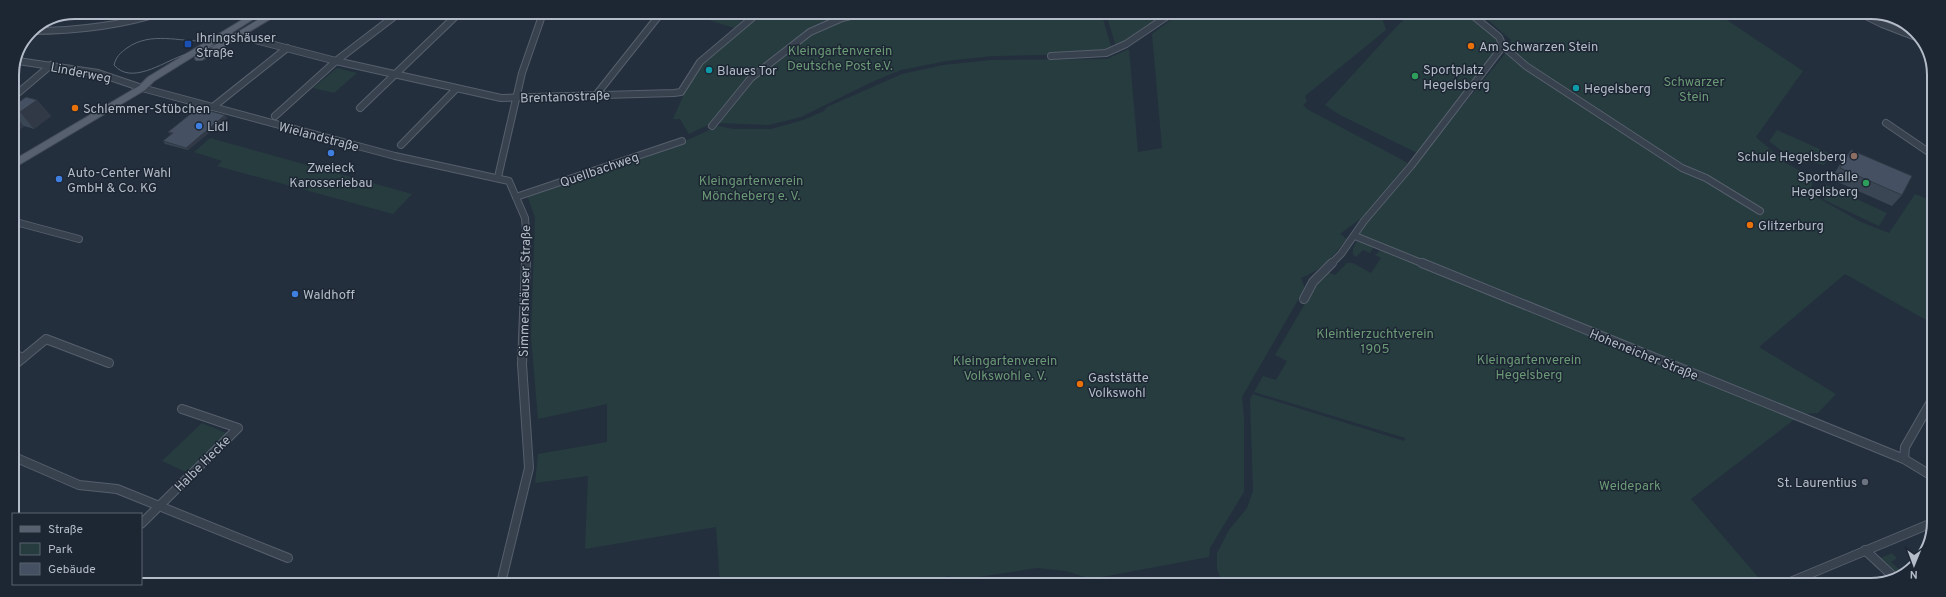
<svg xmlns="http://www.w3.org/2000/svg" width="1946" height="597" font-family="Overpass,sans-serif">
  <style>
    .green { fill: #263c3f }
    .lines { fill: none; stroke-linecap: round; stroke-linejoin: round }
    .stream { stroke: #394c67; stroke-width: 2 }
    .minor-far1-casing { stroke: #565f6c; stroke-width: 8 }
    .minor-casing { stroke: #565f6c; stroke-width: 10 }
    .primary-casing { stroke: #414a57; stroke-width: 2 }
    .minor-far1 { stroke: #38414e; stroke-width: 6 }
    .minor { stroke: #38414e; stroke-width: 8 }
    .primary { fill: #56606e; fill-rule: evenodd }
    .tram { stroke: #5a6575; stroke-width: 1 }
    .wall { fill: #3b4654 }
    .shaded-wall { fill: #303945 }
    .building { fill: #455162; stroke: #303945 }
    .transit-dot { fill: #1a4fb4; stroke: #1d2633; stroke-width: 1.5 }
    .food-dot { fill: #e8710a; stroke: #1d2633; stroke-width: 1.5 }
    .culture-dot { fill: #0f9aa8; stroke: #1d2633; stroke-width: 1.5 }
    .leisure-dot { fill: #2e9e5b; stroke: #1d2633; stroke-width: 1.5 }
    .shop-dot { fill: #3f7fe0; stroke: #1d2633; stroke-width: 1.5 }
    .education-dot { fill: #8d6e63; stroke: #1d2633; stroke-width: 1.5 }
    .worship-dot { fill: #6b7280; stroke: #1d2633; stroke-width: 1.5 }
    .labels { text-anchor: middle; stroke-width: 3; stroke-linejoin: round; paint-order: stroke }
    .poi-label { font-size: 13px; fill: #b4bcc9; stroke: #1d2633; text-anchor: start }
    .park-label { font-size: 13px; fill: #6b9a76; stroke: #1d2633 }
    .street-label { font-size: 13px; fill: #b4bcc9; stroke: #1d2633 }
    .rim { fill: none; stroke: #b4bcc9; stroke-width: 2 }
  </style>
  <rect width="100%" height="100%" fill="#242f3e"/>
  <!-- green -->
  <g class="green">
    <path d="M 687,13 L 717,13 L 742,21 L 734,28 Z"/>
    <path d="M 763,13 L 859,13 L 831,20 L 749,77 L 712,123 L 689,134 L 680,119 L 673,119 L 687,87 L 701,66 Z"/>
    <path d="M 868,13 L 1101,13 L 1112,49 L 1085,54 L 993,56 L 946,61 L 901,70 L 874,81 L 801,117 L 769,125 L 716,123 L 754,77 L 808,35 L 853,16 Z"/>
    <path d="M 1106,13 L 1169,13 L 1116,47 Z"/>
    <path d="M 1180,13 L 1381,14 L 1386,30 L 1305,96 L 1307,102 L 1303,105 L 1307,109 L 1408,163 L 1367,214 L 1340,234 L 1347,239 C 1333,256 1322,270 1301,278 L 1305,288 L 1242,397 L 1244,418 L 1244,492 L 1210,548 L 1209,557 L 1091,579 L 1066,571 L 1037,568 L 952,581 L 950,576 L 904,584 L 720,584 L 716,527 L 585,549 L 588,476 L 535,483 L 538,454 L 607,442 L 607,404 L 538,419 L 531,337 L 535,218 L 527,195 L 681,143 L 718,126 L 734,129 L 771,129 L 803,120 L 824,111 L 827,107 L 902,74 L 943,65 L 991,60 L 1107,59 L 1129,49 L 1138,152 L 1162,148 L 1152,34 Z"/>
    <path d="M 1411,14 L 1468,14 L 1496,38 L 1501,46 L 1417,153 L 1340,115 L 1325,105 L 1400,23 Z"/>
    <path d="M 1481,14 L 1718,14 L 1803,71 L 1756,137 L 1786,163 L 1813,178 L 1811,194 L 1861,222 L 1889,233 L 1915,194 L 1933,201 L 1933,324 L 1845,274 L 1759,347 L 1836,394 L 1818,413 L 1804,414 L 1361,235 L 1360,234 L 1367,222 L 1505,54 L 1511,40 Z"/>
    <path d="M 1866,14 L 1888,14 L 1919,34 Z"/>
    <path d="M 337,68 L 357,73 L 334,93 L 313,88 Z"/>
    <path d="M 1777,130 L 1831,154 L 1824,165 L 1788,156 L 1769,141 Z"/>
    <path d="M 210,138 L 412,194 L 393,214 L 217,166 L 222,161 L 194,152 Z"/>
    <path d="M 1826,185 L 1887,213 L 1879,226 L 1824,200 Z"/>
    <path d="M 1356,242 L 1363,242 L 1372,245 L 1373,248 L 1370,253 L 1363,250 L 1356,257 L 1353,254 L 1353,248 Z"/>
    <path d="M 1381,250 L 1795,419 L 1691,499 L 1764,584 L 1222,584 L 1217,568 L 1217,553 L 1229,530 L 1247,508 L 1253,491 L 1250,399 L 1253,394 L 1404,441 L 1405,438 L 1254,392 L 1263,376 L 1276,380 L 1287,361 L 1275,355 L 1317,283 L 1327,272 L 1335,275 L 1347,263 L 1353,263 L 1371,273 L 1381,258 L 1375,255 Z"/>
    <path d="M 202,423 L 226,433 L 186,472 L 162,461 Z"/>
    <path d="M 1892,553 L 1897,558 L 1891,562 L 1903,573 L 1912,568 L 1909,572 L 1900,575 L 1881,558 Z"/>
  </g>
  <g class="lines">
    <!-- stream -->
    <g class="stream">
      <path d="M 1876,14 L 1914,31"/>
      <path d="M 836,17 L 848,13"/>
      <path d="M 806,31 L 831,19"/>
    </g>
    <!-- minor-far1 casing -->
    <g class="minor-far1-casing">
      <g id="minor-far1">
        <path d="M 1471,14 L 1499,37 L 1503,46 L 1526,66 L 1682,168 L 1706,178 L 1760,211"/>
        <path d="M 1862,14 L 1882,24 L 1921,39"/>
        <path d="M 30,31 C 75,31 120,26 163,12"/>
        <path d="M 242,34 L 259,41 L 336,61 L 501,98 L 674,93 L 681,92 L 700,62 L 758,13"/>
        <path d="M 1051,56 L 1106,53 L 1126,44 L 1172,13"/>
        <path d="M 18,61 L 98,73 L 142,88 L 395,156 L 509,181 L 525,218 L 527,243 L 526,264"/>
        <path d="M 596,95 L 661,13"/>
        <path d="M 12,98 L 51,65"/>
        <path d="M 213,107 L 287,48"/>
        <path d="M 360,108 L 460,12"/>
        <path d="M 275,116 L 336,61 L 400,12"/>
        <path d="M 1886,123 L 1933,155"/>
        <path d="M 712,126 L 751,78 L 810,32 L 842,18 L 863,13"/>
        <path d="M 401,145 L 456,89"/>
        <path d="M 498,177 L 522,73 L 543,13"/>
        <path d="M 516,197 L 682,141"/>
        <path d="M 12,221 L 79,239"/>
        <path d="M 1355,236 L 1424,264"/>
        <path d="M 1331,264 L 1341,254 L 1364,221 L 1411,166 L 1503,46"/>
      </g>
    </g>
    <!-- minor casing -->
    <g class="minor-casing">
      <g id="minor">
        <path d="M 1422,263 L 1904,459 L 1932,476"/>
        <path d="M 1304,299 L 1313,282 L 1332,263"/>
        <path d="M 12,353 L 23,358 L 46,339 L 109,363"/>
        <path d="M 12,367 L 23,358"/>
        <path d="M 12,456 L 79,485 L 117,489 L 288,558"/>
        <path d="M 1904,459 L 1905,447 L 1932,400"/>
        <path d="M 141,524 L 238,428 L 182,409"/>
        <path d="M 1865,550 L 1894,577"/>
        <path d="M 501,583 L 529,468 L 522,364 L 526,263"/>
        <path d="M 1783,585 L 1932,523"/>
      </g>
    </g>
    <!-- primary casing -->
    <g class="primary-casing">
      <g id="primary">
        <path d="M 255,12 L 265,12 L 154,81 L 145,90 L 12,169 L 12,161 L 139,86 L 148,77 Z"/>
        <path d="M 271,12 L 282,12 L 202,60 L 196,60 L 195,58 Z"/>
      </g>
    </g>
    <!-- minor-far1 -->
    <use href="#minor-far1" class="minor-far1"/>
    <!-- minor -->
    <use href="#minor" class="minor"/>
    <!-- primary -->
    <use href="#primary" class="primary"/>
    <!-- tram -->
    <path class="tram" d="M 233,33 C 225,37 216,40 206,41 C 179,42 151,31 127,48 C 120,53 116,57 114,65 C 131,85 162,63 181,56 C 191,52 203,50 213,46 C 234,38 253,24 271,12"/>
  </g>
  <!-- wall -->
  <g class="wall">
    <path d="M 37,100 L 51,116 L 34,129 L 24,126 L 18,131 L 12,129 L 12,104 L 15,105 Z"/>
    <path d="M 225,115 L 227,118 L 188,150 L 165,144 L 163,141 L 171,134 L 168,132 Z"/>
    <path d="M 1851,150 L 1902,195 L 1892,206 L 1831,179 L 1842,161 Z"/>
  </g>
  <!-- shaded-wall -->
  <g class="shaded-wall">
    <path d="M 37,100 L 51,116 L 34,129 L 20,112 Z"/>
    <path d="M 12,113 L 24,126 L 18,131 L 12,124 Z"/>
    <path d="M 225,115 L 227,118 L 188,150 L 186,148 Z"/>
  </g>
  <!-- building -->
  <g class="building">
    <path d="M 26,97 L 37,100 L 20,112 L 12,110 L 12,104 L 15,105 Z"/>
    <path d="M 198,108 L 225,115 L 186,148 L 163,141 L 173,133 L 168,132 Z"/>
    <path d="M 1851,150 L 1912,176 L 1902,195 L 1840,168 Z"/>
  </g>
  <!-- markers -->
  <rect class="transit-dot" x="184" y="40" width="8" height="8" rx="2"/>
  <g class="food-dot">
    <circle cx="1471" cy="46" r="4"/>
    <circle cx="75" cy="108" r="4"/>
    <circle cx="1750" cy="225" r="4"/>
    <circle cx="1080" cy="384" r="4"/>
  </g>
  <g class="culture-dot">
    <circle cx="709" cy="70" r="4"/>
    <circle cx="1576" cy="88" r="4"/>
  </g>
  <g class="leisure-dot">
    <circle cx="1415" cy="76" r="4"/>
    <circle cx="1866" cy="183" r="4"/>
  </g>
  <g class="shop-dot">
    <circle cx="199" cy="126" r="4"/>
    <circle cx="331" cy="153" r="4"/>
    <circle cx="59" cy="179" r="4"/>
    <circle cx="295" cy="294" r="4"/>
  </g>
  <circle class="education-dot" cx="1854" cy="156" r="4"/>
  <circle class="worship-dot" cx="1865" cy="482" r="4"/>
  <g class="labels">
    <!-- poi labels -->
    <g class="poi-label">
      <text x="196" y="42">Ihringshäuser<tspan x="196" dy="15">Straße</tspan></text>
      <text x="1479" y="51">Am Schwarzen Stein</text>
      <text x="1423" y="74">Sportplatz<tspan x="1423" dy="15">Hegelsberg</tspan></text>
      <text x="717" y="75">Blaues Tor</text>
      <text x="1584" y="93">Hegelsberg</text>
      <text x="83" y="113">Schlemmer-Stübchen</text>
      <text x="207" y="131">Lidl</text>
      <text x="1846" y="161" text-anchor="end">Schule Hegelsberg</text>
      <text x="331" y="172" text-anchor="middle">Zweieck<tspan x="331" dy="15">Karosseriebau</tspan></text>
      <text x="67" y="177">Auto-Center Wahl<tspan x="67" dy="15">GmbH &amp; Co. KG</tspan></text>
      <text x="1858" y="181" text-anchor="end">Sporthalle<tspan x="1858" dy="15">Hegelsberg</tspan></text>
      <text x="1758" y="230">Glitzerburg</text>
      <text x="303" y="299">Waldhoff</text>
      <text x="1088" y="382">Gaststätte<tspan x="1088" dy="15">Volkswohl</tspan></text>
      <text x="1857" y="487" text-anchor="end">St. Laurentius</text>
    </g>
    <!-- park labels -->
    <g class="park-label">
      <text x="840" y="55">Kleingartenverein<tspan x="840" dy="15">Deutsche Post e.V.</tspan></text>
      <text x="1694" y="86">Schwarzer<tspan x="1694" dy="15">Stein</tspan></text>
      <text x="751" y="185">Kleingartenverein<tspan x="751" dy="15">Möncheberg e. V.</tspan></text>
      <text x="1375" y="338">Kleintierzuchtverein<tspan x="1375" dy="15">1905</tspan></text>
      <text x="1529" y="364">Kleingartenverein<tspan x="1529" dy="15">Hegelsberg</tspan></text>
      <text x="1005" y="365">Kleingartenverein<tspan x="1005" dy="15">Volkswohl e. V.</tspan></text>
      <text x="1630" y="490">Weidepark</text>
    </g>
    <!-- street labels -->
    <g class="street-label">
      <text transform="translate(81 72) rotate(11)" y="5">Linderweg</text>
      <text transform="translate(565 96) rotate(-2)" y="5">Brentanostraße</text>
      <text transform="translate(319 136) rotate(15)" y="5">Wielandstraße</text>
      <text transform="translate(599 169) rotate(-19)" y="5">Quellbachweg</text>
      <text transform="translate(524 291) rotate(-89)" y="5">Simmershäuser Straße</text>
      <text transform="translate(1644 354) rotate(22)" y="5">Hoheneicher Straße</text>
      <text transform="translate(202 463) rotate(-45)" y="5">Halbe Hecke</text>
    </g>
  </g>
  <!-- crop -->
  <path d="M0 0H1946V597H0ZM75 19H1871A56 56 0 0 1 1927 75V522A56 56 0 0 1 1871 578H75A56 56 0 0 1 19 522V75A56 56 0 0 1 75 19Z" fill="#1d2633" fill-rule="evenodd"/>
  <path class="rim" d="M75 19H1871A56 56 0 0 1 1927 75V522A56 56 0 0 1 1871 578H75A56 56 0 0 1 19 522V75A56 56 0 0 1 75 19Z"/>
  <!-- legend -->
  <rect x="12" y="513" width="130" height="72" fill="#1d2633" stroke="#59626f"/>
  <rect x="20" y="526" width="20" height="6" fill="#56606e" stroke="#59626f"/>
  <text x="48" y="533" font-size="12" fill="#b4bcc9">Straße</text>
  <rect x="20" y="543" width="20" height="12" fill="#263c3f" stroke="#59626f"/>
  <text x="48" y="553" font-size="12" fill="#b4bcc9">Park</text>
  <rect x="20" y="563" width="20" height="12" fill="#455162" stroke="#59626f"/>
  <text x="48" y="573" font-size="12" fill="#b4bcc9">Gebäude</text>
  <!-- north arrow -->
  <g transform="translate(1914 565) rotate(181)" stroke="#1d2633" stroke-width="3" paint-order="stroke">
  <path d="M0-3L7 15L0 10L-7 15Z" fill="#b4bcc9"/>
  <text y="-6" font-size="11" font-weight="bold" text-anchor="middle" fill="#b4bcc9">N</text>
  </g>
</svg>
